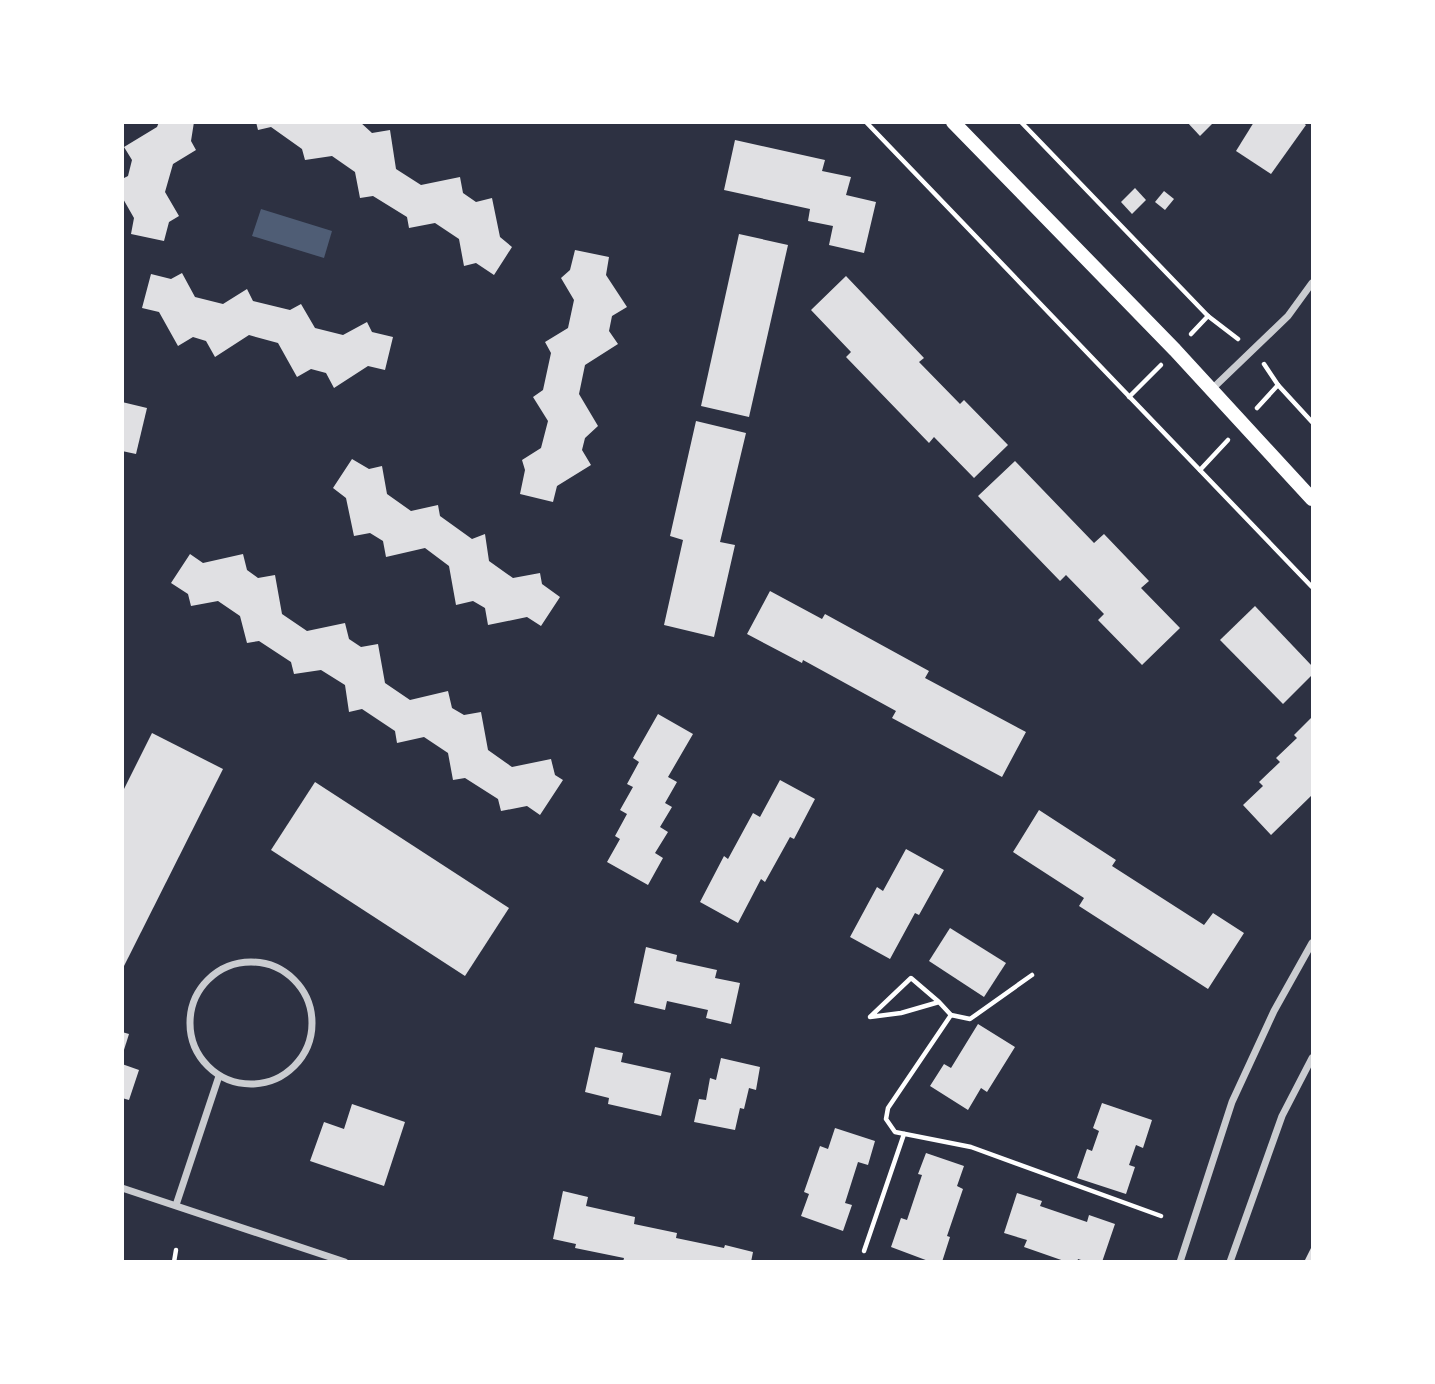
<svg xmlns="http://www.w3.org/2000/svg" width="1435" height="1384" font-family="Lora,serif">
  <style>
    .water { fill: #4f5d75 }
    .building { fill: #e0e0e3 }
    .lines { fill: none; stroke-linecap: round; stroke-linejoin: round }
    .path { stroke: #fff; stroke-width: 4.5 }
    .minor { stroke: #caccd0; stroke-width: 7 }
    .secondary { stroke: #fff; stroke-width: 14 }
  </style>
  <rect width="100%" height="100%" fill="#2d3142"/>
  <!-- water -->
  <path class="water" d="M 261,209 L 332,231 L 324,258 L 252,236 Z"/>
  <!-- building -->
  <g class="building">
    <path d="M 159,122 L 194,122 L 191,141 L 196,150 L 173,164 L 165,192 L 179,216 L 169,222 L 164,241 L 131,234 L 134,218 L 122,197 L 122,179 L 128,176 L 132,160 L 124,147 L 157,127 Z"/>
    <path d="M 256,122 L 360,122 L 372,133 L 390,130 L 396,169 L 421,185 L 460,177 L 463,193 L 476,202 L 492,198 L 500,237 L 512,247 L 494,275 L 476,263 L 464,266 L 459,239 L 435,223 L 409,228 L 407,217 L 373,196 L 360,198 L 355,172 L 332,156 L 305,160 L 302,149 L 271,127 L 258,130 Z"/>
    <path d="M 1187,122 L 1214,122 L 1200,136 Z"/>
    <path d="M 1254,122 L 1302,122 L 1306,125 L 1271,174 L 1236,151 Z"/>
    <path d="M 735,140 L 825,160 L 822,171 L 851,177 L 846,195 L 876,202 L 864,253 L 829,245 L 833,226 L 808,221 L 810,209 L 724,190 Z"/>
    <path d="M 1135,188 L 1146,200 L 1132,214 L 1121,202 Z"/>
    <path d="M 1164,191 L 1174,199 L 1165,210 L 1155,202 Z"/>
    <path d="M 739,234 L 788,245 L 749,417 L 701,406 Z"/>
    <path d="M 575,250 L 609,257 L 606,275 L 627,307 L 612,316 L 609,331 L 618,344 L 585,365 L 579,394 L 598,426 L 585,438 L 582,450 L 591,465 L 557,486 L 553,502 L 520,494 L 525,470 L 522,460 L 541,448 L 548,421 L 533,397 L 543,390 L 551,353 L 545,342 L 568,328 L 574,300 L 561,278 L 570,270 Z"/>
    <path d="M 182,273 L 195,297 L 223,304 L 247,289 L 253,301 L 290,310 L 301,304 L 315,328 L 343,335 L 367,322 L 372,332 L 393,337 L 385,370 L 368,366 L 334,388 L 326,373 L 311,369 L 297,377 L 278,343 L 249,335 L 215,357 L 206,341 L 193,337 L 178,346 L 159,312 L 142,308 L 151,274 L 171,279 Z"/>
    <path d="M 846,276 L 924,358 L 919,362 L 960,404 L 964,400 L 1008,445 L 974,478 L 934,437 L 929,443 L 846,357 L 851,352 L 811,310 Z"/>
    <path d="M 122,402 L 147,408 L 136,454 L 122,451 Z"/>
    <path d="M 696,421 L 746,433 L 720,542 L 735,545 L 714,637 L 664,625 L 683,540 L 670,536 Z"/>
    <path d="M 352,459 L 369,469 L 382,466 L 387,494 L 411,511 L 438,505 L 440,516 L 472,539 L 485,534 L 489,561 L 513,578 L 540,573 L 542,584 L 560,597 L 541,626 L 527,617 L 488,625 L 485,608 L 473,601 L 456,605 L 449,566 L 425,548 L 386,557 L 383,541 L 370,533 L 354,536 L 346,498 L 333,488 Z"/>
    <path d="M 1015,461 L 1094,543 L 1104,534 L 1149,581 L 1141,588 L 1180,628 L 1142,665 L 1098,620 L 1104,614 L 1066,575 L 1060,581 L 978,496 Z"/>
    <path d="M 190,554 L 203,563 L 243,554 L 247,570 L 258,578 L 275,575 L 282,614 L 307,631 L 345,623 L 349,639 L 361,647 L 378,644 L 385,683 L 410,700 L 448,691 L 452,708 L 464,715 L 481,712 L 488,750 L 512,767 L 551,759 L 555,775 L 563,780 L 540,815 L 527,806 L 501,811 L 498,799 L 465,778 L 453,780 L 448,753 L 424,737 L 397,743 L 395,731 L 362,709 L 349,712 L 345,685 L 321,670 L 294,674 L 291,662 L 259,641 L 247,643 L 240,616 L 218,601 L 191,606 L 188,594 L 171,583 Z"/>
    <path d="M 770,591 L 822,619 L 825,614 L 929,671 L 925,678 L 1026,732 L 1002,777 L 892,718 L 896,711 L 803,660 L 802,663 L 747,634 Z"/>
    <path d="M 1255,606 L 1312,666 L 1312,675 L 1283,704 L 1220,640 Z"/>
    <path d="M 658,714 L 693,734 L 668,777 L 677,782 L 665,803 L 672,807 L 660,827 L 668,832 L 655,853 L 663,858 L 648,885 L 607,862 L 620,839 L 615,836 L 627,814 L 620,810 L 633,787 L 627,784 L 639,762 L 633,758 Z"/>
    <path d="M 1312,717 L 1312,795 L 1271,835 L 1243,805 L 1263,786 L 1259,782 L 1280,762 L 1276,758 L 1297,738 L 1294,735 Z"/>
    <path d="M 152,733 L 223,769 L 122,970 L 122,793 Z"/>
    <path d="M 780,780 L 815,799 L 794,839 L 790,837 L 765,882 L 761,879 L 738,923 L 700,902 L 724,856 L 728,859 L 753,813 L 760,817 Z"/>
    <path d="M 315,782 L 509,908 L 465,976 L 271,850 Z"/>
    <path d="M 1039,810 L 1116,860 L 1112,866 L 1204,925 L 1213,913 L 1244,933 L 1208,989 L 1079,906 L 1084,898 L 1013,852 Z"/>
    <path d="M 906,849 L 944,870 L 919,915 L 915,913 L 890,959 L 850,937 L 877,887 L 883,891 Z"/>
    <path d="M 950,928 L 1006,963 L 984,997 L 929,961 Z"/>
    <path d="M 646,947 L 677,955 L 676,961 L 717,970 L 715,978 L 740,983 L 731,1024 L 706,1018 L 708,1010 L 667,1001 L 665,1010 L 634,1003 Z"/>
    <path d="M 978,1024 L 1015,1047 L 987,1092 L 981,1088 L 968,1110 L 930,1086 L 944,1064 L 951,1068 Z"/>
    <path d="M 122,1032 L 129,1034 L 123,1053 L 122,1053 Z"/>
    <path d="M 595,1047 L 623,1053 L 621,1062 L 671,1073 L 661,1116 L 608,1104 L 609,1098 L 585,1092 Z"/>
    <path d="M 721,1058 L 760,1067 L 756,1090 L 749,1088 L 744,1109 L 740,1108 L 735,1130 L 694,1122 L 699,1099 L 706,1100 L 710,1078 L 716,1080 Z"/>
    <path d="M 122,1064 L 139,1070 L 129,1100 L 122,1098 Z"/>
    <path d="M 1102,1103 L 1152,1120 L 1143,1148 L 1136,1145 L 1129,1165 L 1135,1167 L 1126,1194 L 1077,1178 L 1087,1149 L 1092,1151 L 1099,1131 L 1093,1128 Z"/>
    <path d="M 352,1104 L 405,1122 L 384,1186 L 310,1161 L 324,1122 L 344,1129 Z"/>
    <path d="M 835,1128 L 875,1141 L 868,1165 L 858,1162 L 845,1203 L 852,1205 L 843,1231 L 801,1216 L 809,1194 L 804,1192 L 820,1146 L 828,1149 Z"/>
    <path d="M 926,1153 L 964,1166 L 957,1186 L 963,1189 L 947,1236 L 950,1237 L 942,1262 L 931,1262 L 891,1247 L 901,1218 L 907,1220 L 922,1175 L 918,1174 Z"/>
    <path d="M 563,1191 L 588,1197 L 586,1206 L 635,1217 L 634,1224 L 677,1233 L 676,1238 L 724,1248 L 725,1245 L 753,1252 L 751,1262 L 623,1262 L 624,1258 L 575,1248 L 576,1244 L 553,1239 Z"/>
    <path d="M 1017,1193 L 1042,1201 L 1040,1206 L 1087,1222 L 1089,1215 L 1115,1224 L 1102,1262 L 1087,1262 L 1078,1259 L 1077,1262 L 1067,1262 L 1024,1247 L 1027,1240 L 1004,1233 Z"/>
    <path d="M 1312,1246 L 1312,1262 L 1304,1262 Z"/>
  </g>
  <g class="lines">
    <!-- path -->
    <g class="path">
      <path d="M 866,122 L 1312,587"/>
      <path d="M 1021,122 L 1208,316 L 1238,339"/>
      <path d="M 1191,334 L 1208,316"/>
      <path d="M 1264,364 L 1278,385 L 1312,422"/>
      <path d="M 1129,397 L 1161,365"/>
      <path d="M 1257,408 L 1278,385"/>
      <path d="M 1200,470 L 1228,440"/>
      <path d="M 1032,975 L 970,1019 L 951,1015 L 888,1108 L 886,1119 L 895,1132 L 971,1147 L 1161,1216"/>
      <path d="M 939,1002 L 901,1013 L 870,1017 L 911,978 L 939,1002 L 951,1015"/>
      <path d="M 864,1251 L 904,1134"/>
      <path d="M 174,1262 L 176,1250"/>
    </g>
    <!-- minor -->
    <g class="minor">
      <path d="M 1211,390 L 1288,316 L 1312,283"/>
      <circle cx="251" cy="1023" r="61"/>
      <path d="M 122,1188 L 345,1262"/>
      <path d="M 176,1205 L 219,1076"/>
      <path d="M 1180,1262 L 1232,1102 L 1274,1011 L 1312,943"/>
      <path d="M 1230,1262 L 1282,1116 L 1312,1058"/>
    </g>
    <!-- secondary -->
    <path class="secondary" d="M 953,122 L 1175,350 L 1312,499"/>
  </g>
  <!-- border -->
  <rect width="1435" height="1384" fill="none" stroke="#ffffff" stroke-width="248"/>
</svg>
